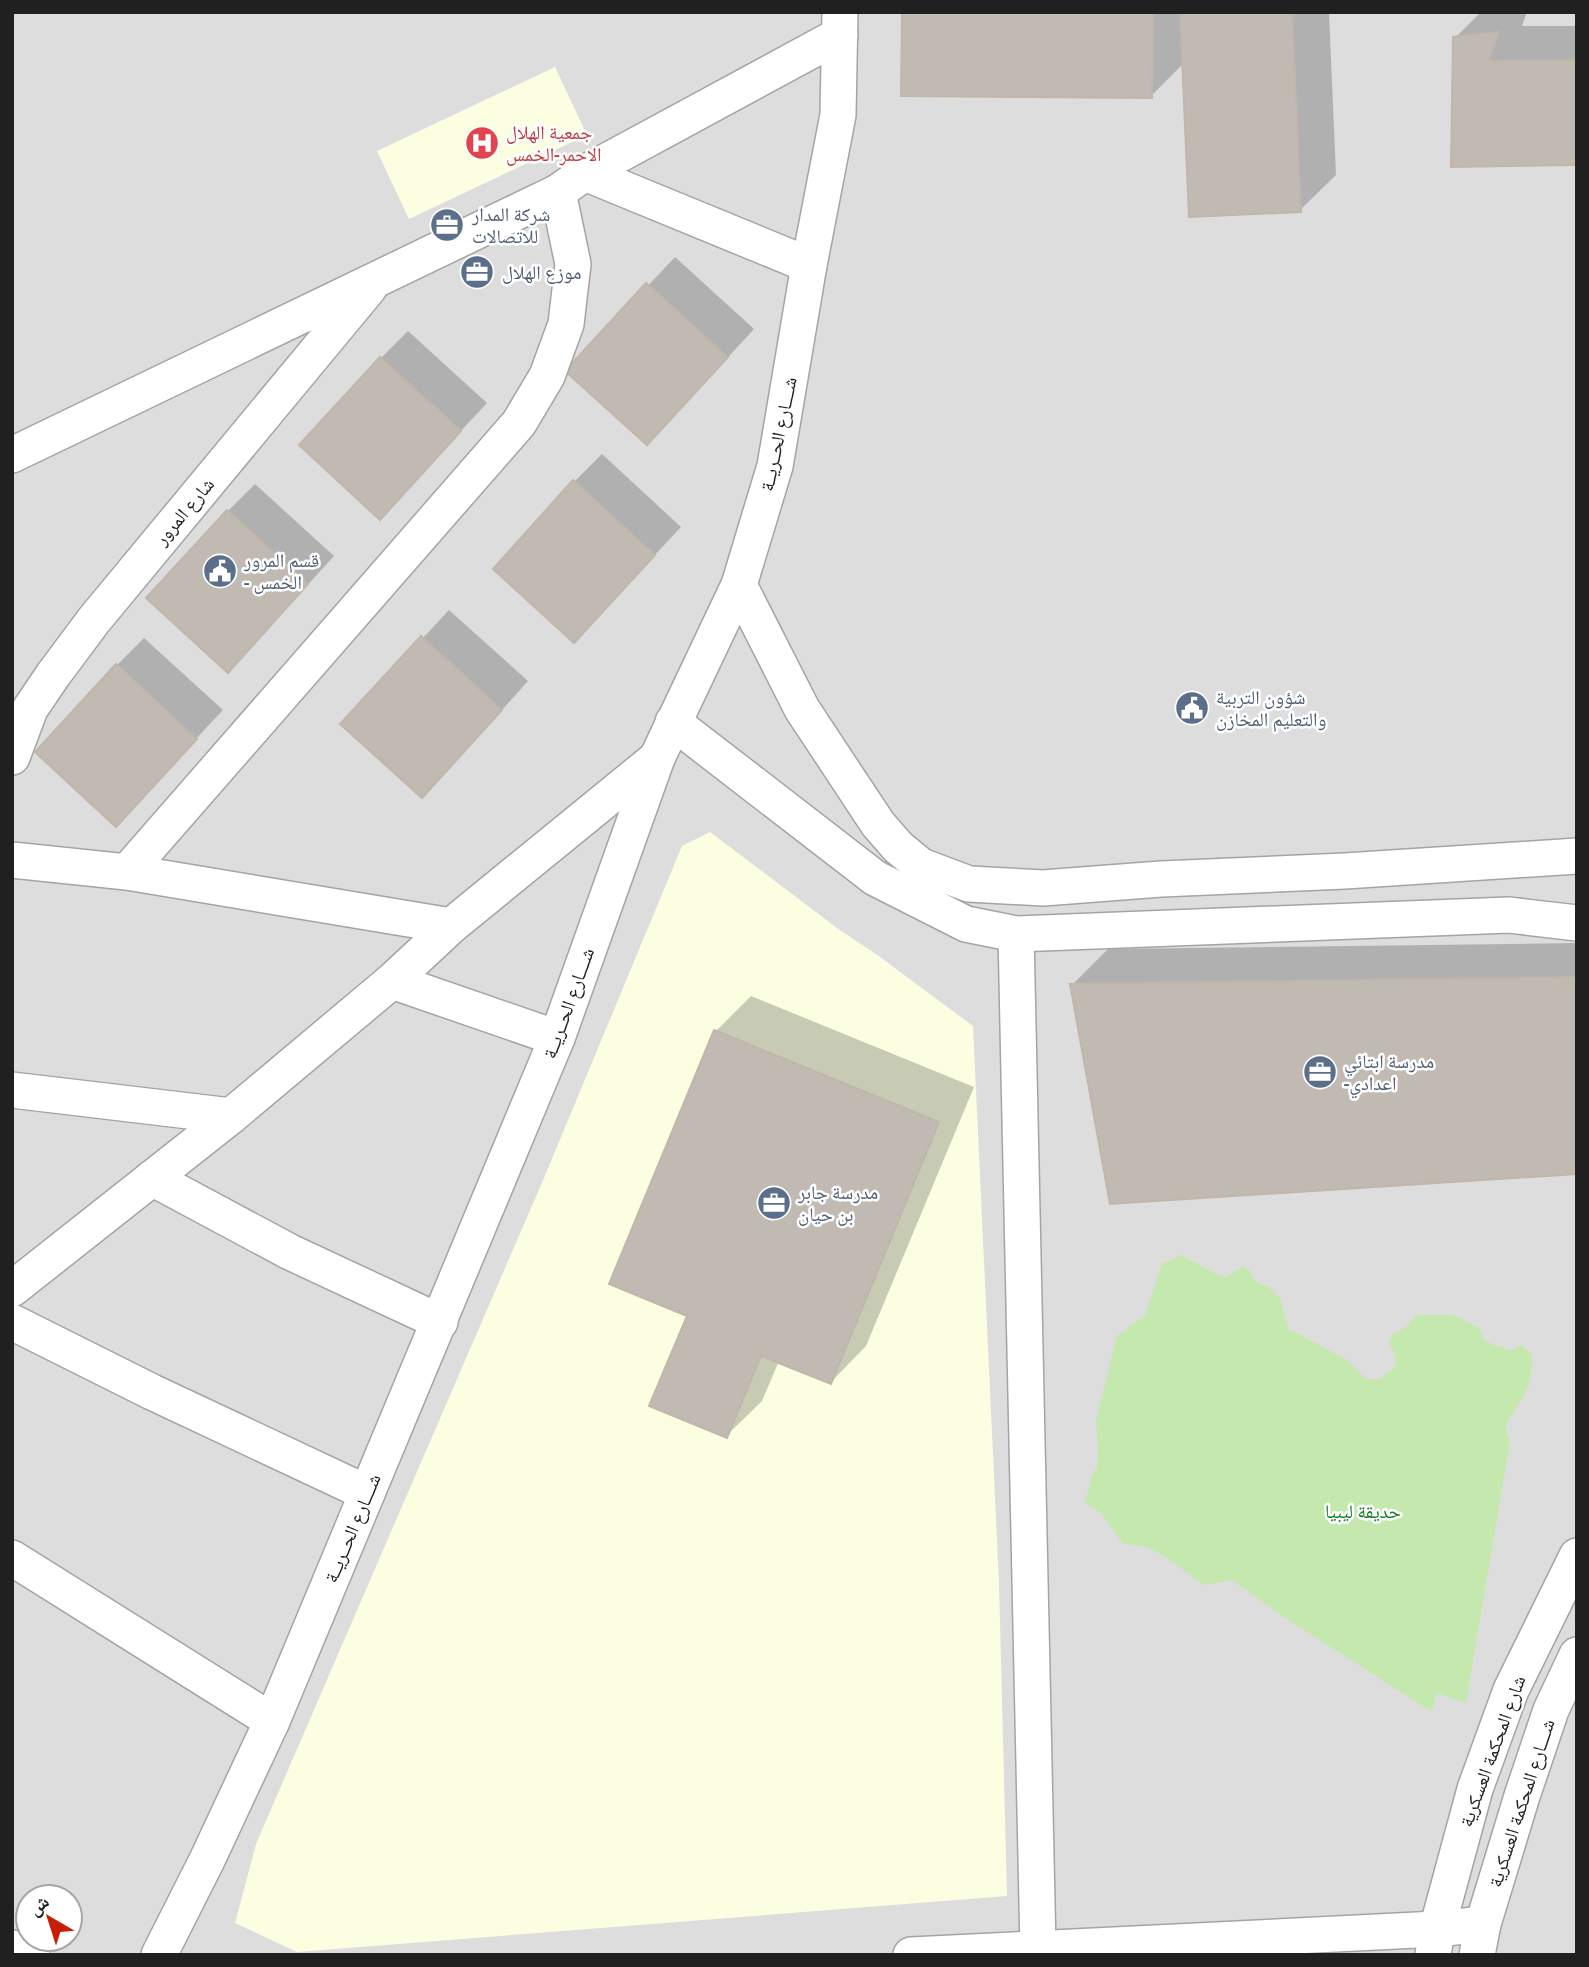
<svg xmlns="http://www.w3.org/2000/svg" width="1589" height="1967" font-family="'Archivo Narrow','Noto Naskh Arabic',sans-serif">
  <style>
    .residential { fill: #dedddd; fill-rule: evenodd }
    .education { fill: #fbfee1 }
    .grass { fill: #c4e8ae }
    .shadow { fill: #0003 }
    .building { fill: #c0bab3; stroke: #c1b6a9; stroke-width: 2 }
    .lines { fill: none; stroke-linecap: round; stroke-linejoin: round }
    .minor-casing { stroke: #a4a4a4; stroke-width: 38 }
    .minor { stroke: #fff; stroke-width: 35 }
    .labels { text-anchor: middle; stroke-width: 5; stroke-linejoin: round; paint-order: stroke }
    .health-label { font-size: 19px; fill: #be3a42; stroke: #fff; text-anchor: start }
    .service-label { font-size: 19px; fill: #4e5e75; stroke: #fff; text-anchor: start }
    .street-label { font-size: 19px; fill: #202020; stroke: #fff }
    .park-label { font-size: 19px; fill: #107c25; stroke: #fff }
  </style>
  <rect width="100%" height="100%" fill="#f0eee6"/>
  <!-- residential -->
  <path class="residential" d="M 12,12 L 1577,12 L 1577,1955 L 12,1955 ZM 28,1897 L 70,1897 L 70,1939 L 28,1939 Z"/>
  <!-- education -->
  <g class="education">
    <path d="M 555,67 L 587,135 L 409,219 L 377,151 Z"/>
    <path d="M 710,832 L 837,928 L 880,957 L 973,1026 L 999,1583 L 1007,1896 L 297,1952 L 235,1923 L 256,1844 L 544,1178 L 682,846 Z"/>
  </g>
  <!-- grass -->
  <path class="grass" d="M 1181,1255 L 1216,1274 L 1227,1277 L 1243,1266 L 1250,1271 L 1256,1282 L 1267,1286 L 1280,1298 L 1289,1330 L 1295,1332 L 1347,1360 L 1366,1379 L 1379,1379 L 1396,1367 L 1394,1353 L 1389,1344 L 1392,1335 L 1407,1326 L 1417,1315 L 1454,1315 L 1479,1328 L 1484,1340 L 1496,1346 L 1512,1350 L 1521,1345 L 1532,1354 C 1532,1365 1532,1376 1528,1387 C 1526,1392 1517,1407 1514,1411 C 1507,1423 1502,1427 1510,1441 L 1466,1703 L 1437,1693 L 1432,1712 L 1282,1616 L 1232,1580 L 1204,1585 C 1186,1574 1166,1554 1146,1547 C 1139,1545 1130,1545 1123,1544 L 1101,1513 L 1085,1503 L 1092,1475 L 1097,1467 L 1098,1451 L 1096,1421 L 1117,1336 L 1145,1315 L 1162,1264 Z"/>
  <!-- shadow -->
  <g class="shadow">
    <path d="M 903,12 L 1329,12 L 1336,175 L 1300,210 L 1184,63 L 1151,96 Z"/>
    <path d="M 1481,12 L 1527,12 L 1522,26 L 1577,26 L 1577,163 L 1455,38 Z"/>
    <path d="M 675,257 L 754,329 L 674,416 L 568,371 Z"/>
    <path d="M 408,331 L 487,403 L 380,517 L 381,358 Z"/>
    <path d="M 602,454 L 681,527 L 574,641 L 495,569 L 575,481 Z"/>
    <path d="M 255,484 L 334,556 L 255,643 L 228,670 L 228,511 Z"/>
    <path d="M 449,610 L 528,681 L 449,769 L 422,796 L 343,724 Z"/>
    <path d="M 144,638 L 223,710 L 116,824 L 117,665 Z"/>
    <path d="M 1577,943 L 1577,1172 L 1072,985 L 1108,949 Z"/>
    <path d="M 751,996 L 974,1087 L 866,1346 L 831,1382 L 779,1361 L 762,1401 L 726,1436 L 689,1315 L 716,1031 Z"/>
  </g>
  <!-- building -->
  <g class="building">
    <path d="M 902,12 L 1153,12 L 1152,98 L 901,96 Z"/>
    <path d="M 1180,12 L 1292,12 L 1301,212 L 1189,217 Z"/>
    <path d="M 1499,32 L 1488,61 L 1577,60 L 1577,165 L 1451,167 L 1453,37 Z"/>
    <path d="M 646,283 L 728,357 L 647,445 L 565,371 Z"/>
    <path d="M 380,357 L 461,431 L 380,520 L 299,445 Z"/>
    <path d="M 573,480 L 655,555 L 574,643 L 493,569 Z"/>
    <path d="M 227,510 L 308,584 L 228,673 L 146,598 Z"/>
    <path d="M 421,636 L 502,710 L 422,798 L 340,724 Z"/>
    <path d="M 116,664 L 197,739 L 116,827 L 35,752 Z"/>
    <path d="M 1577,977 L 1577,1174 L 1110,1204 L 1070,984 Z"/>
    <path d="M 714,1030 L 939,1122 L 831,1384 L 761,1356 L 727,1438 L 649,1406 L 687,1316 L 609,1284 Z"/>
  </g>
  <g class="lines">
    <!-- minor casing -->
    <g class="minor-casing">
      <g id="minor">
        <path d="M 585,173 L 809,265"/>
        <path d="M 12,455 L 558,192 L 585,173 L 840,35"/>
        <path d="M 739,585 L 802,709 L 878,824 L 898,847 L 921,866 L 969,884 L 1043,888 L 1161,879 L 1345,871 L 1577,856"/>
        <path d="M 673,722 L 875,878 L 966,924 L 1016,934 L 1509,915 L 1577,923"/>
        <path d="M 12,757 L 30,709 L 53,675 L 94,620 L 369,288"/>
        <path d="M 12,860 L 127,872 L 451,926"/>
        <path d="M 127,872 L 519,423 L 547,376 L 566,324 L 573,264 L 558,192"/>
        <path d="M 1016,934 L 1038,1949"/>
        <path d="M 392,981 L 557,1038"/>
        <path d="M 12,1090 L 231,1116"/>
        <path d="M 152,1178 L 290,1252 L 440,1322"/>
        <path d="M 12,1289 L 231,1116 L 392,981 L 451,926 L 657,758"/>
        <path d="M 12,1322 L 152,1392 L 367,1493"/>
        <path d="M 12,1558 L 272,1721"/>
        <path d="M 12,1948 L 32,1955"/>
        <path d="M 159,1955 L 207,1860 L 272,1721 L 557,1038 L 657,758 L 739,585 L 775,466 L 809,265 L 838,115 L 840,12"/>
        <path d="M 911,1955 L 1437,1929 L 1483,1924"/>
        <path d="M 1433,1955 L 1437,1929 L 1475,1789 L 1511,1690 L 1577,1556"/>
        <path d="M 1477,1955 L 1483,1924 L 1522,1796 L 1551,1710 L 1577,1655"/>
      </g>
    </g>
    <!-- minor -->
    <use href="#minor" class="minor"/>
  </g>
  <!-- icons -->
  <defs>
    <g id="hospital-disc" transform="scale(1.75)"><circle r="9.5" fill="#e0444e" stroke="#fff"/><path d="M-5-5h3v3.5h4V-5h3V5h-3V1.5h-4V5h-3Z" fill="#fff"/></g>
    <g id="office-disc" transform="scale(1.75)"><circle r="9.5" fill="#5c6f8a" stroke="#fff"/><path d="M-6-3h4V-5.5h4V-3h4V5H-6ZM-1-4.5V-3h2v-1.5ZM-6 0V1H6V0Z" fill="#fff"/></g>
    <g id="civic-disc" transform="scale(1.75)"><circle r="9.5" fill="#5c6f8a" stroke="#fff"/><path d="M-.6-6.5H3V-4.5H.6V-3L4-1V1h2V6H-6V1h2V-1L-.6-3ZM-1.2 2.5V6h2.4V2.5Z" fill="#fff"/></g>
  </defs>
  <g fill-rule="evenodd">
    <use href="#hospital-disc" x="482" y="143"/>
    <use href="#office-disc" x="447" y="225"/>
    <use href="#office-disc" x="477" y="272"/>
    <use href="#civic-disc" x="220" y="571"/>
    <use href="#civic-disc" x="1192" y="708"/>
    <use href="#office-disc" x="1320" y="1072"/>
    <use href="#office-disc" x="774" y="1203"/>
  </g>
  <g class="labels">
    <!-- health labels -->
    <g class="health-label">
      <text x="506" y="139">جمعية الهلال<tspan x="506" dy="22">الاحمر-الخمس</tspan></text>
    </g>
    <!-- service labels -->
    <g class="service-label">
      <text x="472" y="221">شركة المدار<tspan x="472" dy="22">للاتصالات</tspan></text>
      <text x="502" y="279">موزع الهلال</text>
      <text x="244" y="567">قسم المرور<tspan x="244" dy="22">- الخمس</tspan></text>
      <text x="1216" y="704">شؤون التربية<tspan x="1216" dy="22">والتعليم المخازن</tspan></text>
      <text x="1344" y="1068">مدرسة ابتائي<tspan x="1344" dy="22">-اعدادي</tspan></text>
      <text x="798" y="1199">مدرسة جابر<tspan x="798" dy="22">بن حيان</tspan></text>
    </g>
    <!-- street labels -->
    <g class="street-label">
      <text transform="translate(778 434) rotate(-78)" y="7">شــــارع الحــريــة</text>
      <text transform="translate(184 511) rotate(-50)" y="7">شارع المرور</text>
      <text transform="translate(568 1003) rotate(-70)" y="7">شــــارع الحــريــة</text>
      <text transform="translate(352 1528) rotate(-67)" y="7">شــــارع الحــريــة</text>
      <text transform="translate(1492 1751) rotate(-70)" y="7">شارع المحكمة العسكرية</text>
      <text transform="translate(1521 1803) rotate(-72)" y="7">شــــارع المحكمة العسكرية</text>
    </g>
    <!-- park labels -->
    <g class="park-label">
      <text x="1363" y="1518">حديقة ليبيا</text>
    </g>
  </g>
  <!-- border -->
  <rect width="1589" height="1967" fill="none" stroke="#202020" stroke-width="28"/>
  <!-- north arrow -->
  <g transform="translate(49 1918) rotate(321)"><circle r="33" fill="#ffffff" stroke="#a6a6a6" stroke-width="2"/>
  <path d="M0-5L12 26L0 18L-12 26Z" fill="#c81e07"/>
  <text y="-10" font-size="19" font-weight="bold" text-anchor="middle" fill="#202020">ش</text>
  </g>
</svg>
